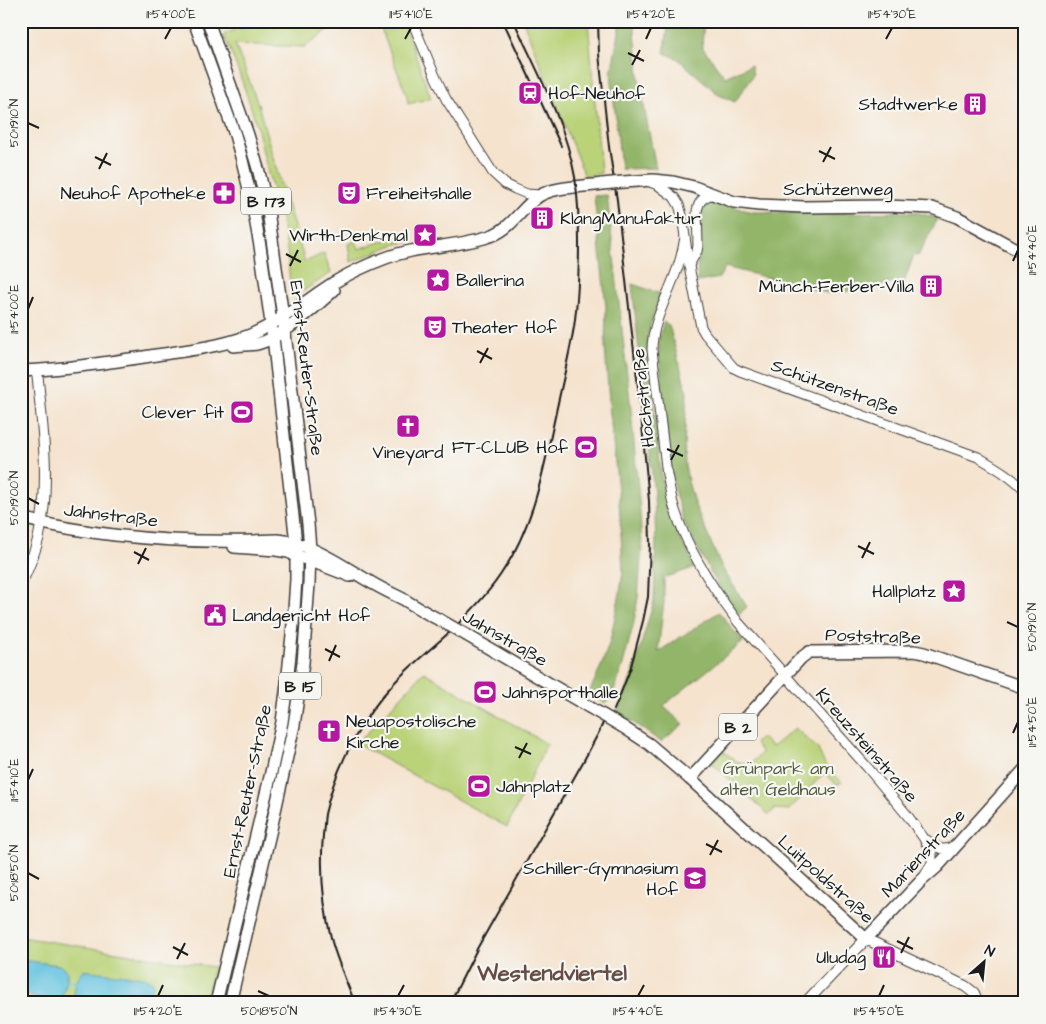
<svg xmlns="http://www.w3.org/2000/svg" width="1046" height="1024" font-family="'Architects Daughter',sans-serif">
  <style>
    .green { fill: #bad379; stroke: #6b784a }
    .forest { fill: #93b569; stroke: #586842 }
    .water { fill: #62c2e0; stroke: #3f6f7e }
    .lines { fill: none; stroke-linecap: round; stroke-linejoin: round }
    .stream { stroke: #62c2e0; stroke-width: 2 }
    .tertiary-casing { stroke: #3d3a37; stroke-width: 11 }
    .secondary-casing { stroke: #3d3a37; stroke-width: 12 }
    .primary-casing { stroke: #3d3a37; stroke-width: 14 }
    .tertiary { stroke: #fff; stroke-width: 9 }
    .secondary { stroke: #fff; stroke-width: 10 }
    .primary { stroke: #fff; stroke-width: 11 }
    .rail { stroke: #1c1c1c; stroke-width: 2 }
    .primary-bridge-casing { stroke: #3d3a37; stroke-width: 14; stroke-linecap: butt }
    .primary-bridge { stroke: #fff; stroke-width: 11 }
    .ticks { fill: none; stroke: #1c1c1c; stroke-width: 2 }
    .labels { text-anchor: middle; stroke-width: 4.5; stroke-linejoin: round; paint-order: stroke }
    .shield { fill: #f6f6f2; stroke: #5d5d5c; stroke-width: 1 }
    .shield-label { font-size: 16px; font-weight: bold; fill: #1c1c1c }
    .poi-label { font-size: 18px; fill: #1c1c1c; stroke: #f6f6f2; text-anchor: start }
    .street-label { font-size: 18px; fill: #1c1c1c; stroke: #f6f6f2 }
    .park-label { font-size: 18px; fill: #535c3d; stroke: #f6f6f2 }
    .district-label { font-size: 22px; font-weight: bold; fill: #674c45; stroke: #f6f6f2 }
    .neatline { fill: none; stroke: #1c1c1c; stroke-width: 2 }
    .ticks-label { font-size: 12px; text-anchor: middle; fill: #1c1c1c }
  </style>
  <rect width="100%" height="100%" fill="#f6f6f2"/>
  <filter id="ink" filterUnits="userSpaceOnUse"><feTurbulence type="fractalNoise" baseFrequency=".02" numOctaves="2"/><feDisplacementMap in="SourceGraphic" scale="10" xChannelSelector="R" yChannelSelector="G"/><feConvolveMatrix kernelMatrix="1 2 1 2 8 2 1 2 1" color-interpolation-filters="sRGB"/></filter>
  <filter id="wash" filterUnits="userSpaceOnUse"><feTurbulence type="fractalNoise" baseFrequency=".0096" numOctaves="4" result="noise"/><feDisplacementMap in="SourceGraphic" scale="20" xChannelSelector="R" yChannelSelector="G"/><feGaussianBlur stdDeviation="1.12" result="paint"/><feColorMatrix in="noise" values="0 0 0 0 0 0 0 0 0 0 0 0 0 0 0 0 0 1.4 0 .05"/><feComposite in="paint" operator="in"/></filter>
  <g filter="url(#wash)">
    <rect width="100%" height="100%" fill="#f5e3ce"/>
    <!-- green -->
    <g class="green">
      <path d="M 260,21 L 341,21 L 304,47 L 235,44 L 258,104 L 273,158 L 305,262 L 324,253 L 331,273 L 303,291 L 290,284 L 287,249 L 281,217 L 268,173 L 257,126 L 242,81 L 224,34 Z"/>
      <path d="M 378,21 L 403,21 L 431,98 L 408,104 L 407,96 Z"/>
      <path d="M 523,21 L 588,21 L 601,173 L 585,177 Z"/>
      <path d="M 408,236 L 409,242 L 396,244 L 351,262 L 348,244 L 356,241 L 359,249 L 395,237 Z"/>
      <path d="M 424,672 L 547,744 L 507,827 L 357,744 Z"/>
      <path d="M 795,728 L 818,749 L 825,765 L 842,782 L 837,785 L 824,773 L 789,810 L 775,809 L 769,815 L 712,763 L 723,751 L 738,762 L 751,763 L 762,753 L 755,743 L 761,737 L 772,747 Z"/>
      <path d="M 21,937 L 214,967 L 206,1003 L 21,1003 Z"/>
    </g>
    <!-- forest -->
    <g class="forest">
      <path d="M 619,21 L 634,21 L 640,86 L 656,168 L 621,169 L 611,72 L 619,34 Z"/>
      <path d="M 669,21 L 704,21 L 702,47 L 725,77 L 751,65 L 753,75 L 735,102 L 719,95 L 677,58 L 664,53 Z"/>
      <path d="M 607,195 L 631,410 L 639,499 L 642,546 L 638,597 L 634,622 L 622,668 L 613,694 L 605,704 L 590,691 L 602,664 L 610,641 L 620,593 L 623,570 L 619,500 L 610,414 L 605,348 L 606,306 L 594,196 Z"/>
      <path d="M 720,203 L 752,212 L 848,213 L 914,212 L 938,218 L 918,256 L 914,255 L 902,287 L 893,283 L 832,294 L 725,267 L 719,278 L 698,282 L 697,259 L 702,249 L 701,213 L 705,204 Z"/>
      <path d="M 632,284 L 661,294 L 649,329 L 647,341 L 662,481 L 670,511 L 675,526 L 681,541 L 696,567 L 664,578 L 664,601 L 658,652 L 719,612 L 743,642 L 663,706 L 683,724 L 661,742 L 617,711 L 624,697 L 633,672 L 654,601 L 656,541 L 654,494 Z"/>
      <path d="M 664,322 L 669,325 L 687,393 L 684,446 L 685,466 L 689,485 L 694,503 L 721,566 L 747,607 L 739,614 L 723,594 L 691,537 L 683,519 L 675,493 L 670,462 L 659,355 L 659,338 Z"/>
    </g>
    <!-- water -->
    <g class="water">
      <path d="M 21,960 L 59,965 L 67,970 L 67,981 L 60,1003 L 30,996 L 21,989 Z"/>
      <path d="M 82,970 L 144,977 L 154,983 L 147,1003 L 72,1003 L 76,983 Z"/>
    </g>
    <g class="lines">
      <!-- stream -->
      <path class="stream" d="M 64,980 L 77,983"/>
    </g>
  </g>
  <g filter="url(#ink)">
    <g class="lines">
      <!-- tertiary casing -->
      <g class="tertiary-casing">
        <g id="tertiary">
          <path d="M 412,21 L 435,76 L 446,99 L 493,173 L 505,184 L 515,189 L 527,194 L 540,195"/>
          <path d="M 650,182 L 658,185 L 674,197 L 679,205 L 682,215 L 689,266 L 701,327 L 705,334 L 734,368 L 740,371 L 978,457 C 995,467 1011,476 1025,491"/>
          <path d="M 685,237 C 683,249 681,260 676,272 C 667,297 652,323 652,350 L 667,475 C 670,487 671,499 675,510 C 687,549 714,590 738,622 L 867,767 L 907,815 L 923,837 L 932,854 L 932,863 L 925,875"/>
          <path d="M 689,265 L 697,251 L 698,246 L 697,211 C 699,200 704,197 713,194"/>
          <path d="M 927,840 C 936,848 944,853 955,845"/>
        </g>
      </g>
      <!-- secondary casing -->
      <g class="secondary-casing">
        <g id="secondary">
          <path d="M 21,584 C 28,569 35,553 39,536 C 51,482 42,425 37,370"/>
          <path d="M 805,1003 L 866,939 L 965,986 L 974,993 L 978,1003"/>
        </g>
      </g>
      <!-- primary casing -->
      <g class="primary-casing">
        <g id="primary">
          <path d="M 194,21 L 235,135 L 242,160 L 252,202 L 260,246 L 273,337 L 296,543 L 296,579 L 293,625 L 287,684 L 282,722 L 270,777 L 216,1003"/>
          <path d="M 208,21 L 248,135 L 259,172 L 268,211 L 283,317 L 308,524 L 310,549 L 309,584 L 303,663 L 294,725 L 271,829 L 230,1003"/>
          <path d="M 623,182 L 653,180 L 673,182 L 694,187 L 734,202 L 759,205 L 804,207 L 887,206 L 932,208 L 957,217 L 1025,254"/>
          <path d="M 233,346 C 241,345 249,345 257,344 C 282,338 315,307 334,290"/>
          <path d="M 21,371 C 67,369 112,362 156,355 C 189,350 230,346 259,331 C 286,317 310,298 335,282 C 350,273 367,265 383,259 C 418,245 458,248 493,235 C 513,227 522,207 539,196 C 555,186 583,187 602,184"/>
          <path d="M 21,518 C 104,539 193,544 278,540 C 310,542 344,567 372,583 C 382,589 393,594 403,599 C 415,606 427,614 440,620"/>
          <path d="M 234,547 L 276,550 L 288,552 L 350,576"/>
          <path d="M 468,636 L 589,707"/>
          <path d="M 623,727 L 649,744 L 690,779 L 866,939 L 922,880 L 937,867 L 1025,769"/>
          <path d="M 690,779 L 801,658 L 809,652 L 914,651 L 924,653 L 1025,688"/>
        </g>
      </g>
      <!-- tertiary -->
      <use href="#tertiary" class="tertiary"/>
      <!-- secondary -->
      <use href="#secondary" class="secondary"/>
      <!-- primary -->
      <use href="#primary" class="primary"/>
      <!-- rail -->
      <g class="rail">
        <path d="M 503,21 L 540,100 L 561,146"/>
        <path d="M 598,21 L 599,54 L 609,147 L 617,200 L 641,414 L 649,501 L 650,544 L 648,597 L 643,621 L 630,670 L 614,710"/>
        <path d="M 355,1003 C 347,983 338,963 332,942 C 323,907 320,871 323,835 C 324,828 324,821 325,814 C 336,766 362,717 395,682 C 410,666 427,652 443,638 C 464,619 485,598 501,574 C 534,526 544,468 556,412 C 562,384 569,356 574,327 C 578,299 579,270 579,241 C 579,220 578,198 575,177 C 565,121 537,72 514,21"/>
        <path d="M 450,1003 L 478,947 L 583,762 L 599,732 L 607,714"/>
      </g>
      <!-- primary-bridge casing -->
      <g class="primary-bridge-casing">
        <g id="primary-bridge">
          <path d="M 602,184 L 623,182"/>
          <path d="M 440,620 L 468,636"/>
          <path d="M 589,707 L 623,727"/>
        </g>
      </g>
      <!-- primary-bridge -->
      <use href="#primary-bridge" class="primary-bridge"/>
    </g>
  </g>
  <!-- ticks -->
  <path class="ticks" d="M 165,39 L 171,28M 405,39 L 411,28M 646,39 L 651,28M 886,39 L 892,28M 628,53 L 644,61M 632,65 L 640,50M 28,123 L 39,128M 819,151 L 835,159M 95,157 L 111,165M 823,162 L 831,147M 99,169 L 107,153M 286,254 L 301,262M 1013,261 L 1018,250M 290,266 L 298,250M 28,309 L 33,297M 477,351 L 492,359M 480,363 L 488,348M 667,449 L 683,456M 671,460 L 679,445M 28,498 L 39,504M 858,546 L 874,554M 134,552 L 149,560M 862,558 L 870,542M 138,564 L 146,548M 1007,622 L 1018,627M 325,649 L 340,657M 329,661 L 336,645M 1013,733 L 1018,722M 515,747 L 531,754M 519,758 L 527,743M 28,780 L 33,769M 706,844 L 722,852M 710,855 L 718,840M 28,873 L 39,879M 897,941 L 913,949M 173,947 L 188,955M 901,953 L 909,937M 177,959 L 185,943M 258,991 L 269,996M 158,996 L 163,985M 398,996 L 404,985M 638,996 L 644,985M 879,996 L 884,985"/>
  <!-- icons -->
  <defs>
    <g id="station-square" transform="scale(1.25)"><rect x="-9" y="-9" width="18" height="18" rx="4" fill="#b5179e" stroke="#f6f6f2"/><path d="M-3-6H3Q5-6 5-4V2Q5 4 3 4L4.5 6H3L1.5 4h-3L-3 6H-4.5L-3 4Q-5 4-5 2V-4Q-5-6-3-6ZM-3.5-4v3h7v-3ZM-3.5 1v1.5H-2V1ZM2 1v1.5H3.5V1Z" fill="#fff"/></g>
    <g id="building-square" transform="scale(1.25)"><rect x="-9" y="-9" width="18" height="18" rx="4" fill="#b5179e" stroke="#f6f6f2"/><path d="M-4-6H4V6H1V3H-1V6H-4ZM-2.5-4.3h1.7v1.8h-1.7ZM.8-4.3h1.7v1.8H.8ZM-2.5-1h1.7V.8h-1.7ZM.8-1h1.7V.8H.8Z" fill="#fff"/></g>
    <g id="pharmacy-square" transform="scale(1.25)"><rect x="-9" y="-9" width="18" height="18" rx="4" fill="#b5179e" stroke="#f6f6f2"/><path d="M-2-6h4v4h4v4h-4v4h-4v-4h-4v-4h4Z" fill="#fff"/></g>
    <g id="theatre-square" transform="scale(1.25)"><rect x="-9" y="-9" width="18" height="18" rx="4" fill="#b5179e" stroke="#f6f6f2"/><path d="M-5-5.5Q0-4 5-5.5V0Q5 5 0 6Q-5 5-5 0ZM-3.3-2.5H-1v1.5H-3.3ZM1-2.5H3.3v1.5H1ZM-2.8 1Q0 5.5 2.8 1Z" fill="#fff"/></g>
    <g id="sight-square" transform="scale(1.25)"><rect x="-9" y="-9" width="18" height="18" rx="4" fill="#b5179e" stroke="#f6f6f2"/><path d="M0-6L1.8-2.2L6-1.7L2.9 1.2L3.7 5.4L0 3.3L-3.7 5.4L-2.9 1.2L-6-1.7L-1.8-2.2Z" fill="#fff"/></g>
    <g id="stadium-square" transform="scale(1.25)"><rect x="-9" y="-9" width="18" height="18" rx="4" fill="#b5179e" stroke="#f6f6f2"/><path d="M0-5a6.5 5 0 1 0 0 10a6.5 5 0 1 0 0-10ZM-3.5-1.8h7v3.6h-7Z" fill="#fff"/></g>
    <g id="church-square" transform="scale(1.25)"><rect x="-9" y="-9" width="18" height="18" rx="4" fill="#b5179e" stroke="#f6f6f2"/><path d="M-1.2-6h2.4v3.5h3.3v2.4h-3.3V6h-2.4V-.1h-3.3v-2.4h3.3Z" fill="#fff"/></g>
    <g id="civic-square" transform="scale(1.25)"><rect x="-9" y="-9" width="18" height="18" rx="4" fill="#b5179e" stroke="#f6f6f2"/><path d="M-.6-6.5H3V-4.5H.6V-3L4-1V1h2V6H-6V1h2V-1L-.6-3ZM-1.2 2.5V6h2.4V2.5Z" fill="#fff"/></g>
    <g id="school-square" transform="scale(1.25)"><rect x="-9" y="-9" width="18" height="18" rx="4" fill="#b5179e" stroke="#f6f6f2"/><path d="M0-5L7-2L0 1L-7-2ZM-4 1L0 2.5L4 1V4Q0 6-4 4Z" fill="#fff"/></g>
    <g id="restaurant-square" transform="scale(1.25)"><rect x="-9" y="-9" width="18" height="18" rx="4" fill="#b5179e" stroke="#f6f6f2"/><path d="M-5-6h1v4h1v-4h1v4h1v-4h1v5L-1.5 .5V6h-2V.5L-5-1ZM5-6V6H3V1.5H1.5Q1.5-4 5-6Z" fill="#fff"/></g>
  </defs>
  <g fill-rule="evenodd">
    <use href="#station-square" x="530" y="93"/>
    <use href="#building-square" x="975" y="104"/>
    <use href="#pharmacy-square" x="224" y="193"/>
    <use href="#theatre-square" x="349" y="193"/>
    <use href="#building-square" x="542" y="218"/>
    <use href="#sight-square" x="425" y="235"/>
    <use href="#sight-square" x="438" y="280"/>
    <use href="#building-square" x="931" y="286"/>
    <use href="#theatre-square" x="435" y="327"/>
    <use href="#stadium-square" x="242" y="412"/>
    <use href="#church-square" x="408" y="426"/>
    <use href="#stadium-square" x="586" y="447"/>
    <use href="#sight-square" x="954" y="591"/>
    <use href="#civic-square" x="215" y="615"/>
    <use href="#stadium-square" x="485" y="692"/>
    <use href="#church-square" x="329" y="731"/>
    <use href="#stadium-square" x="479" y="786"/>
    <use href="#school-square" x="695" y="878"/>
    <use href="#restaurant-square" x="884" y="957"/>
  </g>
  <g class="labels">
    <!-- shield labels -->
    <g class="shield">
      <rect x="241" y="187.5" width="50" height="27" rx="4"/>
      <rect x="279" y="672.5" width="42" height="27" rx="4"/>
      <rect x="719" y="713.5" width="38" height="27" rx="4"/>
    </g>
    <g class="shield-label">
      <text x="266" y="207">B 173</text>
      <text x="300" y="692">B 15</text>
      <text x="738" y="733">B 2</text>
    </g>
    <!-- poi labels -->
    <g class="poi-label">
      <text x="548" y="99">Hof-Neuhof</text>
      <text x="958" y="110" text-anchor="end">Stadtwerke</text>
      <text x="206" y="199" text-anchor="end">Neuhof Apotheke</text>
      <text x="366" y="199">Freiheitshalle</text>
      <text x="560" y="224">KlangManufaktur</text>
      <text x="408" y="241" text-anchor="end">Wirth-Denkmal</text>
      <text x="456" y="286">Ballerina</text>
      <text x="914" y="292" text-anchor="end">Münch-Ferber-Villa</text>
      <text x="452" y="333">Theater Hof</text>
      <text x="224" y="418" text-anchor="end">Clever fit</text>
      <text x="568" y="453" text-anchor="end">FT-CLUB Hof</text>
      <text x="408" y="458" text-anchor="middle">Vineyard</text>
      <text x="936" y="597" text-anchor="end">Hallplatz</text>
      <text x="232" y="621">Landgericht Hof</text>
      <text x="502" y="698">Jahnsporthalle</text>
      <text x="346" y="727">Neuapostolische<tspan x="346" dy="21">Kirche</tspan></text>
      <text x="496" y="792">Jahnplatz</text>
      <text x="678" y="874" text-anchor="end">Schiller-Gymnasium<tspan x="678" dy="21">Hof</tspan></text>
      <text x="866" y="963" text-anchor="end">Uludag</text>
    </g>
    <!-- street labels -->
    <g class="street-label">
      <text x="838" y="195">Schützenweg</text>
      <text transform="translate(307 368) rotate(83)" y="6">Ernst-Reuter-Straße</text>
      <text transform="translate(835 387) rotate(20)" y="6">Schützenstraße</text>
      <text transform="translate(643 398) rotate(-96)" y="6">Hochstraße</text>
      <text transform="translate(111 515) rotate(7)" y="6">Jahnstraße</text>
      <text transform="translate(873 636) rotate(2)" y="6">Poststraße</text>
      <text transform="translate(505 638) rotate(30)" y="6">Jahnstraße</text>
      <text transform="translate(867 745) rotate(49)" y="6">Kreuzsteinstraße</text>
      <text transform="translate(247 791) rotate(-78)" y="6">Ernst-Reuter-Straße</text>
      <text transform="translate(923 853) rotate(-47)" y="6">Marienstraße</text>
      <text transform="translate(826 879) rotate(42)" y="6">Luitpoldstraße</text>
    </g>
    <!-- park labels -->
    <g class="park-label">
      <text x="778" y="774">Grünpark am<tspan x="778" dy="21">alten Geldhaus</tspan></text>
    </g>
    <!-- district labels -->
    <g class="district-label">
      <text x="552" y="980">Westendviertel</text>
    </g>
  </g>
  <!-- margin -->
  <rect width="1046" height="1024" fill="none" stroke="#f6f6f2" stroke-width="55"/>
  <!-- north arrow -->
  <g transform="translate(984 962) rotate(27)" stroke="#f6f6f2" stroke-width="4" paint-order="stroke">
  <path d="M0-4L9 19L0 12L-9 19Z" fill="#1c1c1c"/>
  <text y="-8" font-size="14" font-weight="bold" text-anchor="middle" fill="#1c1c1c">N</text>
  </g>
  <rect x="28" y="28" width="990" height="968" class="neatline"/>
  <g class="ticks-label">
    <text x="171" y="18">11°54'00"E</text>
    <text x="411" y="18">11°54'10"E</text>
    <text x="651" y="18">11°54'20"E</text>
    <text x="892" y="18">11°54'30"E</text>
    <text transform="translate(14 123) rotate(-90)" y="4">50°19'10"N</text>
    <text transform="translate(1032 250) rotate(-90)" y="4">11°54'40"E</text>
    <text transform="translate(14 309) rotate(-90)" y="4">11°54'00"E</text>
    <text transform="translate(14 498) rotate(-90)" y="4">50°19'00"N</text>
    <text transform="translate(1032 627) rotate(-90)" y="4">50°19'10"N</text>
    <text transform="translate(1032 722) rotate(-90)" y="4">11°54'50"E</text>
    <text transform="translate(14 780) rotate(-90)" y="4">11°54'10"E</text>
    <text transform="translate(14 873) rotate(-90)" y="4">50°18'50"N</text>
    <text x="158" y="1015">11°54'20"E</text>
    <text x="269" y="1015">50°18'50"N</text>
    <text x="398" y="1015">11°54'30"E</text>
    <text x="638" y="1015">11°54'40"E</text>
    <text x="879" y="1015">11°54'50"E</text>
  </g>
</svg>
